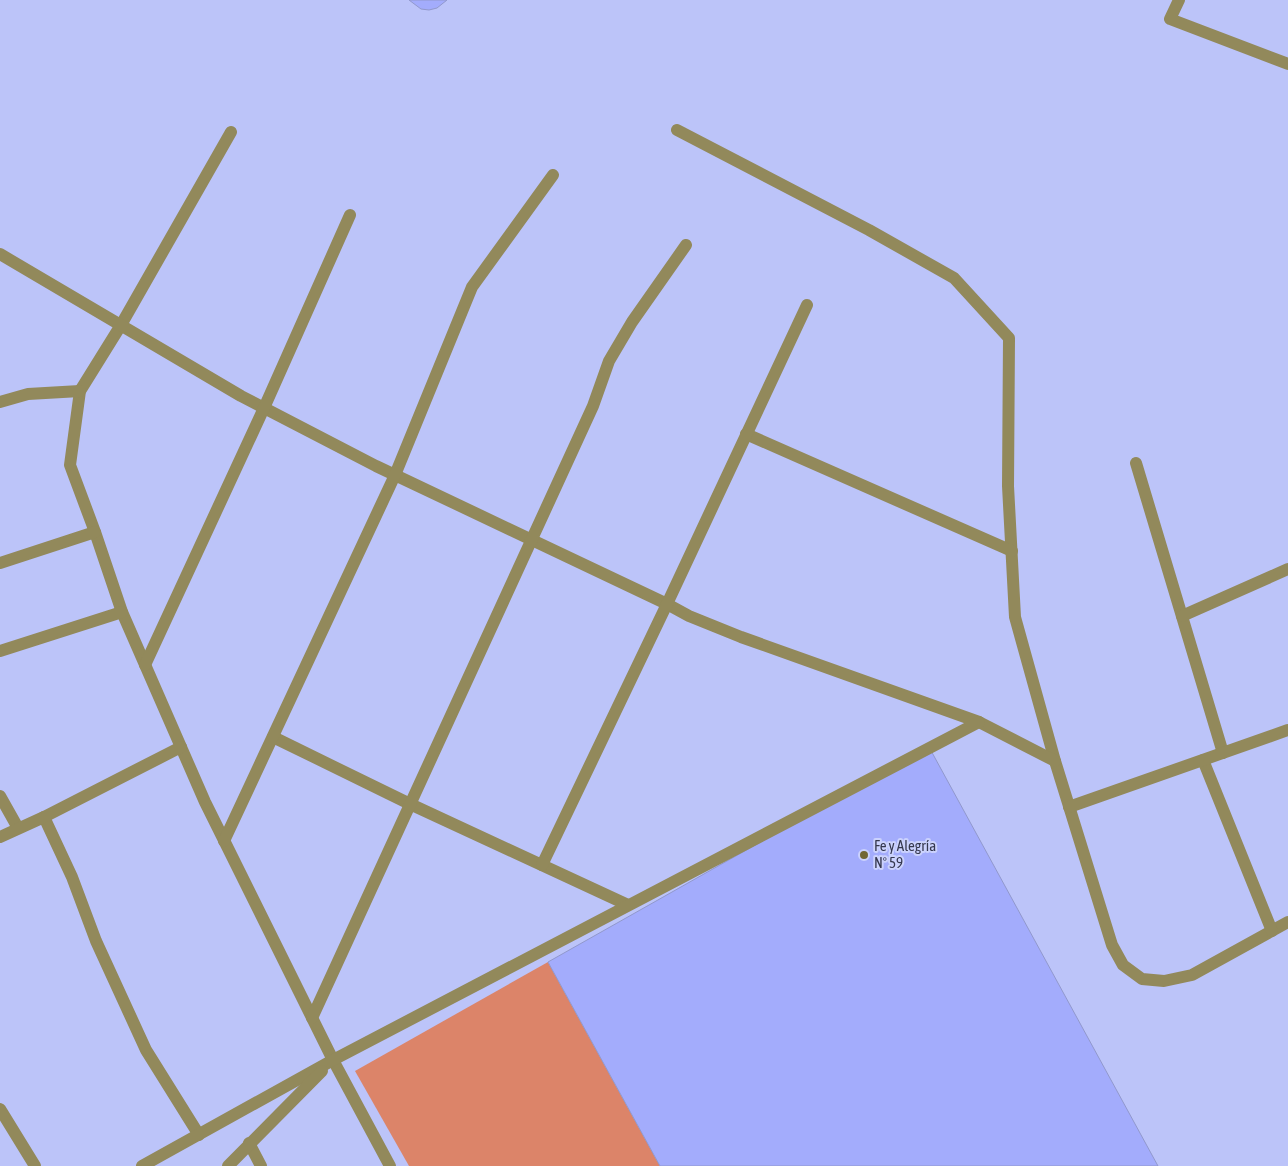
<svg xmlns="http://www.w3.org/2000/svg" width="1288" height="1166" font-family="'Asap Condensed',sans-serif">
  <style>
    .green { fill: #dc8469 }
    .building { fill: #a3acfc; stroke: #9198cc }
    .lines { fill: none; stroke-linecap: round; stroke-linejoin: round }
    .minor { stroke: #92895b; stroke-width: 12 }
    .poi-dot { fill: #726734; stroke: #cbd2fd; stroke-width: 2 }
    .labels { text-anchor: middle; stroke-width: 4; stroke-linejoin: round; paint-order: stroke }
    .poi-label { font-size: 15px; fill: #35384e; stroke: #cbd2fd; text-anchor: start }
  </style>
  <rect width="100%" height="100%" fill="#bcc4f9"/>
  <!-- green -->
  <path class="green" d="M 548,962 L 660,1166 L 409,1166 L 355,1071 Z"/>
  <!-- building -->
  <g class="building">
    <path d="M 409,0 L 447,0 L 437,8 L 429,10 L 421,9 Z"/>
    <path d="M 929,747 L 1158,1166 L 660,1166 L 548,962 Z"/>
  </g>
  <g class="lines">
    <!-- minor -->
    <g class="minor">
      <path d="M 1179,0 L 1170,19 L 1288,64"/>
      <path d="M 677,130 L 869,230 L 954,278 L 1009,338 L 1008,486 L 1015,617 L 1055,761 L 1112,945 L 1123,965 L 1142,979 L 1164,981 L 1192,975 L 1288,922"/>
      <path d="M 231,132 L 121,325 L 80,391 L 70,465 L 95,532 L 122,612 L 205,802 L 333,1060 L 390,1166"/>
      <path d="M 0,254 L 241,396 L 376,466 L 667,604 L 689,616 L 741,637 L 979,722 L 1055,761"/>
      <path d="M 0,402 L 28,394 L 80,391"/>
      <path d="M 746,434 L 1012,551"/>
      <path d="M 1136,463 L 1223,753"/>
      <path d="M 0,563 L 95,532"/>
      <path d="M 1182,616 L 1288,569"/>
      <path d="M 0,651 L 122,612"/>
      <path d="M 145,665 L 264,408 L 350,215"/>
      <path d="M 273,737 L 410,804 L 628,905"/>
      <path d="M 1203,760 L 1272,931"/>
      <path d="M 0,796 L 18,828"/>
      <path d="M 1069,807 L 1288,730"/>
      <path d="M 44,817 L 72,877 L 96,941 L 146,1050 L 199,1135"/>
      <path d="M 0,837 L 44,817 L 181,747"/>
      <path d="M 224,841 L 395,475 L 472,287 L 553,175"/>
      <path d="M 542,865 L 667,604 L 807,305"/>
      <path d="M 312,1018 L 593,406 L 609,361 L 632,322 L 686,245"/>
      <path d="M 0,1109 L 35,1166"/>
      <path d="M 249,1143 L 261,1166"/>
      <path d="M 142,1166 L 333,1060 L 979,722"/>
      <path d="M 228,1166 L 322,1071"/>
    </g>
  </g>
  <!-- markers -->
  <circle class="poi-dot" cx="864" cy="855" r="5"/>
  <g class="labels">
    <!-- poi labels -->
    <g class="poi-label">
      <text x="874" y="851">Fe y Alegría<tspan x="874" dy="17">N° 59</tspan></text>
    </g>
  </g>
</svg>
